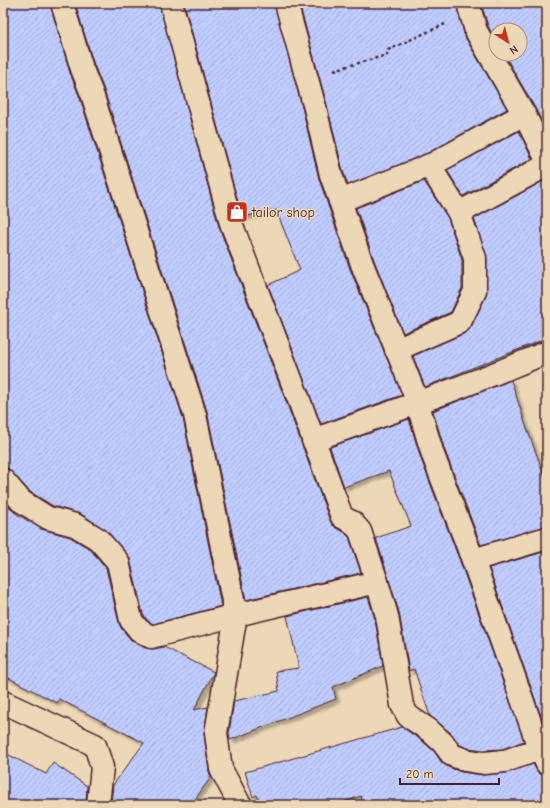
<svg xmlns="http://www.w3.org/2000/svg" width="550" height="808" font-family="'Comic Neue',sans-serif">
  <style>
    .building { fill: url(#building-hatch); stroke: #4a1f2b; filter: url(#shadow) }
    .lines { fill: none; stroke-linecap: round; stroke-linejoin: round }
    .minor-casing { stroke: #4a1f2b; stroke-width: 25 }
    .path { stroke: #4a1f2b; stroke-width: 2.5; stroke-dasharray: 3 3; stroke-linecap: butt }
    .minor { stroke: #ecd8b6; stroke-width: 22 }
    .labels { text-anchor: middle; stroke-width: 3; stroke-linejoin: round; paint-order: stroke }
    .poi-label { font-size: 14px; fill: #4a1f2b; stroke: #ecd8b6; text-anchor: start }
  </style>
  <defs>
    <pattern id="building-hatch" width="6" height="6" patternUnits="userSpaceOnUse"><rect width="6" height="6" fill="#c0cdff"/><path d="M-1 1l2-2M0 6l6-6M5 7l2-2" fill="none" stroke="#a6b0db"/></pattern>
    <filter id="shadow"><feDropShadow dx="3.5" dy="3.5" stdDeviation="1" flood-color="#0004"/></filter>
  </defs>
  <rect width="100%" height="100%" fill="#ecd8b6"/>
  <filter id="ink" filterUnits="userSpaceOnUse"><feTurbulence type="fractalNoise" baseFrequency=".025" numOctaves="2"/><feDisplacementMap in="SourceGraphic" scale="8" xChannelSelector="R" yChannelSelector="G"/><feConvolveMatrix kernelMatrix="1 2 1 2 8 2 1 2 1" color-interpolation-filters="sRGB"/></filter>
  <g filter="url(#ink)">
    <!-- building -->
    <g class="building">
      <path d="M 3,3 L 50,3 L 70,73 L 80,98 L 183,418 L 221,606 L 153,624 L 147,620 L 143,614 L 130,559 L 127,554 L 107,531 L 81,514 L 53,506 L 29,491 L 12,472 L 8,468 L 3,468 Z"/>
      <path d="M 75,3 L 159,3 L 219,227 L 287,404 L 330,521 L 336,528 L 344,532 L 349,537 L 361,573 L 246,600 L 207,411 L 104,90 L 94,65 Z"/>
      <path d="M 184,3 L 274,3 L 303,111 L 319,179 L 350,269 L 402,395 L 321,424 L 268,285 L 300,270 L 276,210 L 242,217 Z"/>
      <path d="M 299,3 L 456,3 L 465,37 L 507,109 L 428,153 L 348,185 L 343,171 L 327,105 Z"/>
      <path d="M 481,3 L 547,3 L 547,132 L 535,108 L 504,54 L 520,54 L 520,30 L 496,30 L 496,41 L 488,26 Z"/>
      <path d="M 519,131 L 532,159 L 463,196 L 447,170 Z"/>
      <path d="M 547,179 L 547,340 L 542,340 L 425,387 L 413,356 L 465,333 L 471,327 L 486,296 L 487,258 L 474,219 Z"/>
      <path d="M 424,181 L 448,218 L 462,260 L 462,288 L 451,312 L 403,333 L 374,260 L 356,208 Z"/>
      <path d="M 511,380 L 525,423 L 547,483 L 547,526 L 481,545 L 445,451 L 433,411 Z"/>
      <path d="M 409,419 L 421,459 L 461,564 L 524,741 L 502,749 L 484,750 L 468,748 L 460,745 L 452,734 L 430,716 L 414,669 L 409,671 L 399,612 L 376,538 L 411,526 L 389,471 L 344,487 L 330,447 Z"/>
      <path d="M 3,499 L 14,512 L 41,529 L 70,537 L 90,549 L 106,568 L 119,623 L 121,628 L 132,641 L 145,648 L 154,649 L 164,647 L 214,672 L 194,710 L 208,707 L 204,734 L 209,771 L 211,777 L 191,805 L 111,805 L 113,785 L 144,743 L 59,699 L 57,703 L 3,675 Z"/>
      <path d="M 547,551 L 547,733 L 489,568 Z"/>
      <path d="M 368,597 L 375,619 L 383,666 L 333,687 L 336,699 L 230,740 L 229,733 L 234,701 L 279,691 L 276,671 L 299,668 L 287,616 Z"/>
      <path d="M 402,727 L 421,740 L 434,751 L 442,763 L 448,767 L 461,772 L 482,775 L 506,773 L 533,764 L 539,774 L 547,776 L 547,805 L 363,805 L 361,796 L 335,805 L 261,805 L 257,795 L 253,797 L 245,772 Z"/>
      <path d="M 3,752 L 46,774 L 53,763 L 87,786 L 86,805 L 14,805 L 3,799 Z"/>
    </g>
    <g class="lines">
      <!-- minor casing -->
      <g class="minor-casing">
        <g id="minor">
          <path d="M 62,3 L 82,69 L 92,94 L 195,415 L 236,615 L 216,733 L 221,769 L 238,801 L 241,805"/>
          <path d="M 286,3 L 315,108 L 331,175 L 362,264 L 415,395 L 433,455 L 473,560 L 537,742 L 547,764"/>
          <path d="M 468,3 L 476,31 L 524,114 L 547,160"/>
          <path d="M 429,165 L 459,213"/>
          <path d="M 340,201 L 433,164 L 524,114"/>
          <path d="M 396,350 L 460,322 L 475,291 L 475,258 L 459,213 L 547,165"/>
          <path d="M 313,440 C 392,412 471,385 547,352"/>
          <path d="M 3,480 L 21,501 L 48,518 L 75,525 L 98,539 L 118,562 L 131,620 L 139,630 L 151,637 L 236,615 L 377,582 L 360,531 L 352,522 L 342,517 L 299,400 L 231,223 L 171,3"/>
          <path d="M 473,560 L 547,538"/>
          <path d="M 377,582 L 387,616 L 402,705 L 408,716 L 429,730 L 443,743 L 452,755 L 465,760 L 484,763 L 505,761 L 540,749"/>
          <path d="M 3,702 L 95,745 L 102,767 L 98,805"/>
        </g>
      </g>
      <!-- path -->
      <path class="path" d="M 334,70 L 387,55 L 388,50 L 445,24"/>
      <!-- minor -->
      <use href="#minor" class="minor"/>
    </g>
  </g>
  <!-- icons -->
  <defs>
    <g id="shop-square" transform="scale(1.15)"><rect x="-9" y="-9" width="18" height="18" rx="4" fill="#c8321e" stroke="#ecd8b6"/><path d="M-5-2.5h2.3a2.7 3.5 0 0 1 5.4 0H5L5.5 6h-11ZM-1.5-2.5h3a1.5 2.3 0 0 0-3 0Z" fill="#fff"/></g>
  </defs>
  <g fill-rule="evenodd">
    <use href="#shop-square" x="237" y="212"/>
  </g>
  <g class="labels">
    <!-- poi labels -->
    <g class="poi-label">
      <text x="252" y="217">tailor shop</text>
    </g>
  </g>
  <!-- margin -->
  <rect width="550" height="808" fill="none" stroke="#ecd8b6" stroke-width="16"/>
  <rect x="8" y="8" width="534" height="792" fill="none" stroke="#4a1f2b" stroke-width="1.5" filter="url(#ink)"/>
  <!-- north arrow -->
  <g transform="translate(508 42) rotate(144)"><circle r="19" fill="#ecd8b6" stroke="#ab8e7e"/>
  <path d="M0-3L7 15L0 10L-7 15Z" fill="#c8321e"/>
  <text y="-6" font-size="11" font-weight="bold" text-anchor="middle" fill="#4a1f2b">N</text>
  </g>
  <!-- scale -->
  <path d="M400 778v6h99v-6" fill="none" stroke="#4a1f2b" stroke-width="2"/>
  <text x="406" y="778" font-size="12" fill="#4a1f2b" stroke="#ecd8b6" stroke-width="3" paint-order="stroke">20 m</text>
</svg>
